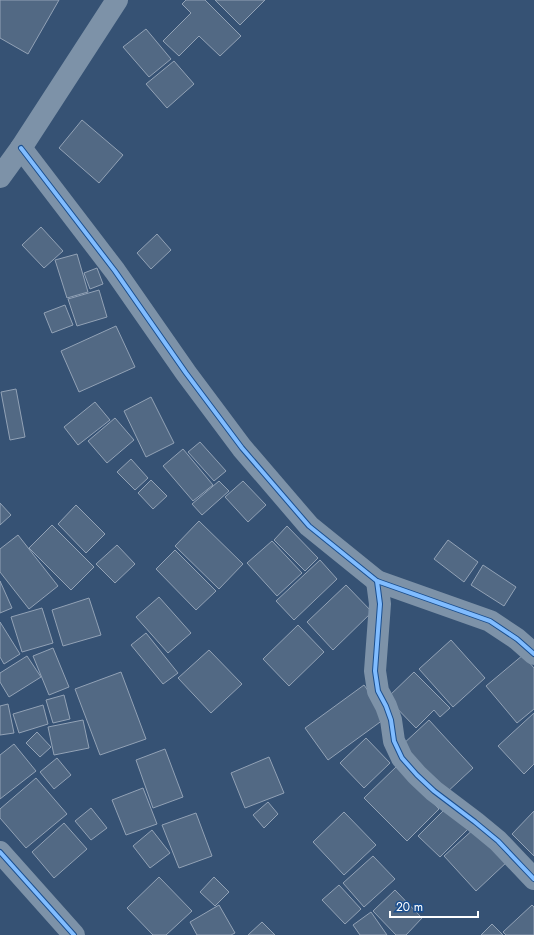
<svg xmlns="http://www.w3.org/2000/svg" width="534" height="935" font-family="Jost,sans-serif">
  <style>
    .building { fill: #526984; stroke: #92a2b6 }
    .lines { fill: none; stroke-linecap: round; stroke-linejoin: round }
    .minor { stroke: #7d92a8; stroke-width: 22 }
    .tertiary { stroke: #7d92a8; stroke-width: 22 }
    .cycleway-casing { stroke: #1b4f8f; stroke-width: 6 }
    .cycleway { stroke: #80bcff; stroke-width: 4 }
  </style>
  <rect width="100%" height="100%" fill="#365274"/>
  <!-- building -->
  <g class="building">
    <path d="M 0,0 L 59,0 L 28,54 L 0,38 Z"/>
    <path d="M 186,0 L 205,0 L 241,36 L 220,56 L 199,36 L 179,56 L 163,41 L 191,13 L 182,4 Z"/>
    <path d="M 215,0 L 265,0 L 240,25 Z"/>
    <path d="M 146,29 L 171,59 L 149,77 L 123,47 Z"/>
    <path d="M 174,61 L 194,84 L 167,108 L 146,84 Z"/>
    <path d="M 82,120 L 123,155 L 99,183 L 59,148 Z"/>
    <path d="M 41,227 L 63,251 L 44,268 L 22,245 Z"/>
    <path d="M 157,234 L 171,250 L 151,269 L 137,253 Z"/>
    <path d="M 77,254 L 88,292 L 67,298 L 55,260 Z"/>
    <path d="M 97,268 L 103,284 L 90,289 L 84,273 Z"/>
    <path d="M 99,290 L 107,317 L 77,326 L 68,299 Z"/>
    <path d="M 65,305 L 73,325 L 52,333 L 44,313 Z"/>
    <path d="M 116,326 L 135,367 L 79,392 L 61,351 Z"/>
    <path d="M 16,389 L 25,437 L 10,440 L 1,392 Z"/>
    <path d="M 151,397 L 174,443 L 146,457 L 124,411 Z"/>
    <path d="M 95,402 L 110,420 L 78,445 L 64,427 Z"/>
    <path d="M 115,418 L 134,440 L 107,463 L 88,441 Z"/>
    <path d="M 200,442 L 226,471 L 214,481 L 188,452 Z"/>
    <path d="M 183,449 L 213,485 L 193,501 L 163,466 Z"/>
    <path d="M 131,459 L 148,478 L 135,490 L 117,472 Z"/>
    <path d="M 151,480 L 167,496 L 153,509 L 138,493 Z"/>
    <path d="M 219,481 L 229,491 L 202,515 L 192,504 Z"/>
    <path d="M 243,481 L 266,505 L 248,522 L 225,497 Z"/>
    <path d="M 0,503 L 11,515 L 0,525 Z"/>
    <path d="M 76,505 L 105,534 L 86,553 L 58,524 Z"/>
    <path d="M 199,521 L 243,564 L 219,589 L 175,546 Z"/>
    <path d="M 52,525 L 94,567 L 71,590 L 29,548 Z"/>
    <path d="M 287,526 L 318,558 L 305,571 L 274,540 Z"/>
    <path d="M 18,535 L 58,586 L 29,609 L 0,572 L 0,549 Z"/>
    <path d="M 448,540 L 478,562 L 464,582 L 434,559 Z"/>
    <path d="M 272,541 L 302,573 L 277,596 L 247,563 Z"/>
    <path d="M 117,545 L 135,564 L 115,583 L 96,564 Z"/>
    <path d="M 175,550 L 216,591 L 196,610 L 156,569 Z"/>
    <path d="M 320,560 L 337,579 L 294,620 L 276,601 Z"/>
    <path d="M 483,565 L 516,587 L 504,606 L 471,585 Z"/>
    <path d="M 0,581 L 12,608 L 0,613 Z"/>
    <path d="M 346,585 L 372,612 L 333,650 L 307,622 Z"/>
    <path d="M 159,597 L 191,633 L 168,653 L 136,617 Z"/>
    <path d="M 89,598 L 101,635 L 63,646 L 52,610 Z"/>
    <path d="M 42,608 L 53,643 L 22,652 L 11,617 Z"/>
    <path d="M 0,622 L 20,654 L 4,664 L 0,657 Z"/>
    <path d="M 298,625 L 324,652 L 289,686 L 263,659 Z"/>
    <path d="M 146,633 L 178,673 L 163,684 L 131,645 Z"/>
    <path d="M 451,640 L 485,678 L 453,707 L 419,669 Z"/>
    <path d="M 53,648 L 69,687 L 49,695 L 33,656 Z"/>
    <path d="M 209,650 L 242,684 L 211,713 L 178,678 Z"/>
    <path d="M 523,655 L 534,668 L 534,709 L 517,723 L 486,686 Z"/>
    <path d="M 27,656 L 41,677 L 9,697 L 0,682 L 0,673 Z"/>
    <path d="M 121,672 L 146,739 L 100,755 L 75,689 Z"/>
    <path d="M 414,672 L 450,708 L 440,717 L 434,710 L 416,728 L 387,698 Z"/>
    <path d="M 364,685 L 387,717 L 328,760 L 305,728 Z"/>
    <path d="M 64,695 L 70,719 L 53,723 L 46,700 Z"/>
    <path d="M 8,704 L 14,733 L 0,735 L 0,706 Z"/>
    <path d="M 43,705 L 48,724 L 19,733 L 13,714 Z"/>
    <path d="M 534,713 L 534,764 L 524,774 L 498,746 Z"/>
    <path d="M 83,720 L 89,748 L 54,755 L 48,727 Z"/>
    <path d="M 429,720 L 473,768 L 445,794 L 401,746 Z"/>
    <path d="M 37,732 L 51,747 L 40,757 L 26,743 Z"/>
    <path d="M 366,738 L 390,763 L 364,788 L 340,763 Z"/>
    <path d="M 14,744 L 36,771 L 0,799 L 0,755 Z"/>
    <path d="M 165,749 L 183,797 L 153,808 L 136,760 Z"/>
    <path d="M 269,757 L 284,793 L 245,808 L 231,773 Z"/>
    <path d="M 57,758 L 71,775 L 54,789 L 40,772 Z"/>
    <path d="M 397,766 L 439,809 L 407,841 L 364,798 Z"/>
    <path d="M 36,778 L 67,814 L 26,848 L 0,818 L 0,809 Z"/>
    <path d="M 143,788 L 157,824 L 126,835 L 112,800 Z"/>
    <path d="M 268,802 L 278,814 L 264,828 L 253,815 Z"/>
    <path d="M 448,806 L 469,828 L 440,857 L 418,836 Z"/>
    <path d="M 91,808 L 107,828 L 91,840 L 75,821 Z"/>
    <path d="M 534,811 L 534,856 L 512,834 Z"/>
    <path d="M 344,812 L 376,845 L 344,875 L 313,842 Z"/>
    <path d="M 196,813 L 212,856 L 179,868 L 162,825 Z"/>
    <path d="M 64,823 L 87,849 L 54,878 L 32,852 Z"/>
    <path d="M 476,827 L 508,861 L 476,891 L 444,856 Z"/>
    <path d="M 152,830 L 170,853 L 150,868 L 133,846 Z"/>
    <path d="M 373,856 L 395,879 L 364,907 L 343,883 Z"/>
    <path d="M 159,877 L 192,911 L 166,935 L 153,935 L 127,908 Z"/>
    <path d="M 214,877 L 229,892 L 215,906 L 200,892 Z"/>
    <path d="M 339,885 L 361,909 L 345,924 L 322,900 Z"/>
    <path d="M 395,890 L 422,918 L 406,935 L 396,935 L 373,911 Z"/>
    <path d="M 219,905 L 235,933 L 231,935 L 197,935 L 190,922 Z"/>
    <path d="M 532,905 L 534,907 L 534,935 L 506,935 L 503,932 Z"/>
    <path d="M 371,912 L 387,935 L 360,935 L 353,925 Z"/>
    <path d="M 262,922 L 275,935 L 248,935 Z"/>
    <path d="M 492,924 L 503,935 L 481,935 Z"/>
  </g>
  <g class="lines">
    <!-- minor -->
    <g class="minor">
      <path d="M 21,148 L 115,271 L 186,373 L 242,448 L 309,526 L 377,581 L 490,621 L 517,639 L 534,654"/>
      <path d="M 377,581 L 380,604 L 375,671 L 378,691 L 386,706 L 391,720 L 394,741 L 402,758 L 417,775 L 434,791 L 475,822 L 498,841 L 534,879"/>
      <path d="M 0,852 L 74,935"/>
    </g>
    <!-- tertiary -->
    <path class="tertiary" d="M 0,177 L 21,148 L 117,0"/>
    <!-- cycleway casing -->
    <g class="cycleway-casing">
      <g id="cycleway">
        <path d="M 21,148 L 115,271 L 186,373 L 242,448 L 309,526 L 377,581 L 490,621 L 517,639 L 534,654"/>
        <path d="M 377,581 L 380,604 L 375,671 L 378,691 L 386,706 L 391,720 L 394,741 L 402,758 L 417,775 L 434,791 L 475,822 L 498,841 L 534,879"/>
        <path d="M 0,852 L 74,935"/>
      </g>
    </g>
    <!-- cycleway -->
    <use href="#cycleway" class="cycleway"/>
  </g>
  <!-- scale -->
  <path d="M390 911v6h88v-6" fill="none" stroke="#ffffff" stroke-width="2"/>
  <text x="396" y="911" font-size="12" fill="#ffffff" stroke="#1b4f8f" stroke-width="3" paint-order="stroke">20 m</text>
</svg>
